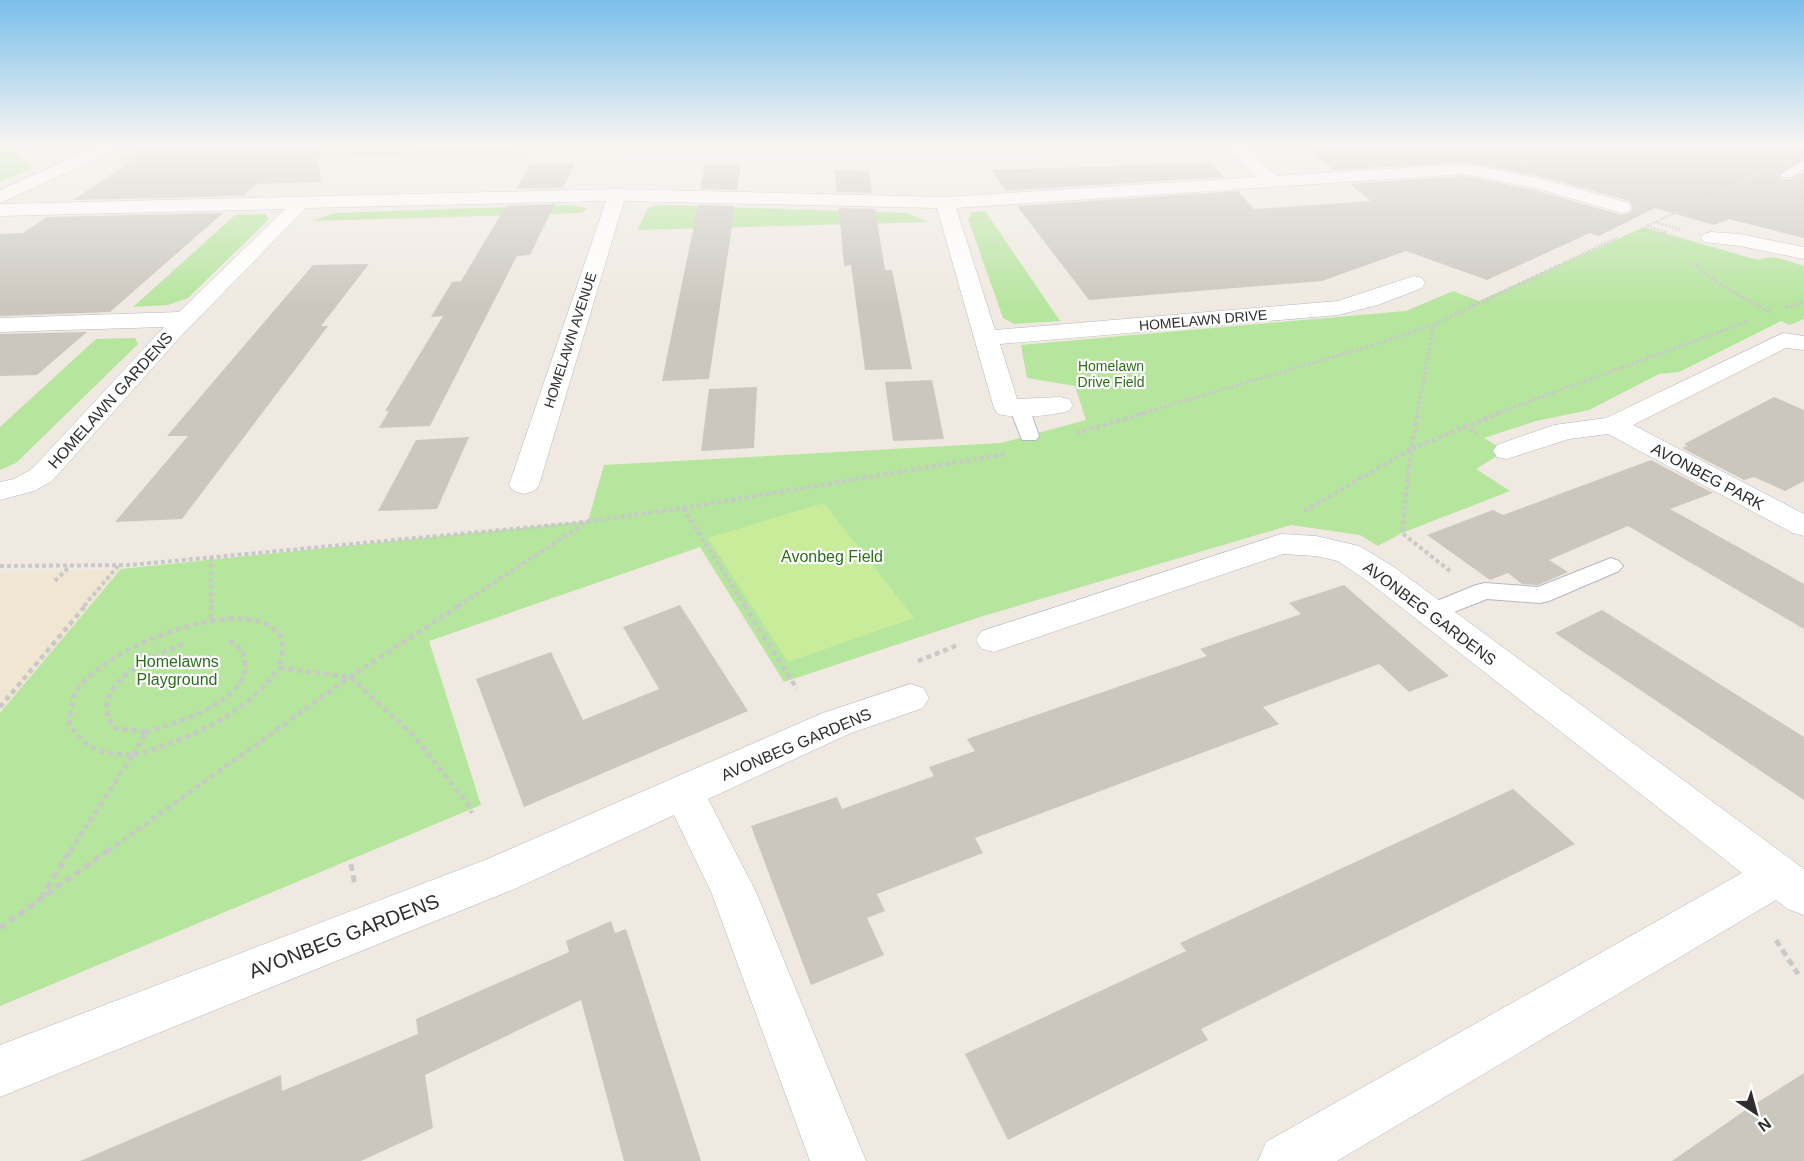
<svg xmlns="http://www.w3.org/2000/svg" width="1804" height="1161" font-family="Arial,sans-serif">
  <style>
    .education { fill: #f0e6d1 }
    .green { fill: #b6e59e }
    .pitch { fill: #c9ec9a }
    .building { fill: #cbc7bf }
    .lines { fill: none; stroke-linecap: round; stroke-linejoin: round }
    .lane-casing { stroke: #b4b7c1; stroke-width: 2 }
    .street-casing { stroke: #b4b7c1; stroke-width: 1 }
    .secondary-casing { stroke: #b4b7c1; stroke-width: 1 }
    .path-far4 { stroke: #c9c9c9; stroke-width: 2; stroke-dasharray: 2 1.5; stroke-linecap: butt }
    .path-far3 { stroke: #c9c9c9; stroke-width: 3; stroke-dasharray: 3 2; stroke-linecap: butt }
    .path-far2 { stroke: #c9c9c9; stroke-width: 4; stroke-dasharray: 4 3; stroke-linecap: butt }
    .path-far1 { stroke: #c9c9c9; stroke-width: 4.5; stroke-dasharray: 5 4; stroke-linecap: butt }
    .path { stroke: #c9c9c9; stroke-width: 5; stroke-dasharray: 7 4.5; stroke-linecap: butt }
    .lane { fill: #fff; fill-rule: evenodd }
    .street { fill: #fff; fill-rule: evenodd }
    .secondary { fill: #fff; fill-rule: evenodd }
    .labels { text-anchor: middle; stroke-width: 4.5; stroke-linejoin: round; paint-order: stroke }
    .far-street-label { font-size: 14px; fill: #2e2e2e; stroke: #fff }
    .far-park-label { font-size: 14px; fill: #2c6e1b; stroke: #fff }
    .street-label { font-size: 16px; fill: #2e2e2e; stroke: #fff }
    .park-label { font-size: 16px; fill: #2c6e1b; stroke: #fff }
    .near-street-label { font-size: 20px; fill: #2e2e2e; stroke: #fff }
  </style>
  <rect width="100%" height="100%" fill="#efe9e1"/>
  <!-- education -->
  <path class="education" d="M 121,569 L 0,713 L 0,574 Z"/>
  <!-- green -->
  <g class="green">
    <path d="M 0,144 L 11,144 L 31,169 L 0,182 Z"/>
    <path d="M 255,144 L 409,144 L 417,147 L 604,144 L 1065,144 L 1022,151 L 850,149 L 118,160 L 138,150 Z"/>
    <path d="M 571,205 L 587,208 L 582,213 L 312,221 L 335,213 Z"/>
    <path d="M 659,205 L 907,213 L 928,222 L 637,230 L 648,208 Z"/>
    <path d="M 985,211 L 1060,321 L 1014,324 L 1003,318 L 968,219 L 972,212 Z"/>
    <path d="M 265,214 L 269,219 L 188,298 L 168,305 L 133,307 L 235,215 Z"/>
    <path d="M 1644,227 L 1750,258 L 1759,260 C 1772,253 1791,262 1804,266 L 1804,319 L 1790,325 L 1781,321 L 1679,372 L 1659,374 L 1589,410 L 1536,421 L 1484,438 L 1505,451 L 1476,469 L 1510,491 L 1402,533 L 1378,546 L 1360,535 L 1291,525 L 980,617 L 784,682 L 700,547 L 429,641 L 481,805 L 0,1006 L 0,713 L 121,569 L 588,521 L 604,465 L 1001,443 L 1086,420 L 1075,386 L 1027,378 L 1021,345 L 1406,311 L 1453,291 L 1479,301 Z"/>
    <path d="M 135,338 L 138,344 L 16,463 L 0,470 L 0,427 L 96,339 Z"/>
  </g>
  <!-- pitch -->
  <path class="pitch" d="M 824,503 L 914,618 L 788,662 L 708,538 Z"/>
  <!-- building -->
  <g class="building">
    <path d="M 157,144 L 317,144 L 321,182 L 257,184 L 243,196 L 73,200 Z"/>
    <path d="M 1303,144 L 1609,144 L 1610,149 L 1615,152 L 1629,144 L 1804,144 L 1804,158 L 1779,175 L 1781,179 L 1792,179 L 1804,172 L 1804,238 L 1729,219 L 1714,225 L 1655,208 L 1599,236 L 1590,233 L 1487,280 L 1406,251 L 1322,281 L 1089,300 L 1017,206 L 1238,191 L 1254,209 L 1371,201 L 1350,184 L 1465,176 L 1534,190 L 1621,215 L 1630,213 L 1633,208 L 1630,201 L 1538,176 L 1465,162 L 1334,170 Z"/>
    <path d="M 1211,163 L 1224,177 L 1006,191 L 990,170 Z"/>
    <path d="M 575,164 L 563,188 L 516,189 L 530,165 Z"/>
    <path d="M 705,165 L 741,166 L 737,190 L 700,189 Z"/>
    <path d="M 834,170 L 869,171 L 872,193 L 837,192 Z"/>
    <path d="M 555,204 L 530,255 L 517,256 L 430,426 L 379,428 L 389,411 L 385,411 L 443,316 L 431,317 L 452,282 L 461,281 L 506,206 Z"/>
    <path d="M 698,205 L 735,206 L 709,379 L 662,381 Z"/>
    <path d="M 839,208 L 875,209 L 885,270 L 892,270 L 912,369 L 865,370 L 851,265 L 844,266 Z"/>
    <path d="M 223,213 L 110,312 L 0,316 L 0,234 L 23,233 L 47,217 Z"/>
    <path d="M 369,264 L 321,326 L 328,326 L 182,519 L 115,522 L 188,436 L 167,436 L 313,265 Z"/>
    <path d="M 87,332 L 37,375 L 0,376 L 0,334 Z"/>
    <path d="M 932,380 L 944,439 L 893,441 L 885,382 Z"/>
    <path d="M 757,387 L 754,448 L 701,451 L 709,389 Z"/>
    <path d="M 1774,397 L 1804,410 L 1804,481 L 1785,491 L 1754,477 L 1744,480 L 1682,448 L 1688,446 L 1684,444 Z"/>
    <path d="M 469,437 L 437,509 L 378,511 L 416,440 Z"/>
    <path d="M 1651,460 L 1713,493 L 1670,509 L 1804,584 L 1804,629 L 1628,526 L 1549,560 L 1568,572 L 1538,585 L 1522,584 L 1508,573 L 1490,580 L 1427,535 L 1493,510 L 1503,515 Z"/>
    <path d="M 1344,585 L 1449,676 L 1409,692 L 1379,664 L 1263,707 L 1279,724 L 975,838 L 983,853 L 877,894 L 885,911 L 867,918 L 884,955 L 811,985 L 751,826 L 837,797 L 842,809 L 934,776 L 929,767 L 975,751 L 967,739 L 1207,656 L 1200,649 L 1301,614 L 1289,603 Z"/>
    <path d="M 680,605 L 748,711 L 524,807 L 476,679 L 551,652 L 583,720 L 659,689 L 623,627 Z"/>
    <path d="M 1602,610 L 1804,737 L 1804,800 L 1555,633 Z"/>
    <path d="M 1513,789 L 1575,844 L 1201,1029 L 1208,1040 L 1008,1140 L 965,1054 L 1186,951 L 1180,943 Z"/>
    <path d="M 611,921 L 615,933 L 626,929 L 701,1161 L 624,1161 L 581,1000 L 425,1075 L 433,1128 L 361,1161 L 80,1161 L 281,1075 L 282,1091 L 418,1034 L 416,1019 L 569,952 L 566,941 Z"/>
    <path d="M 1804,1073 L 1804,1161 L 1672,1161 L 1744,1111 Z"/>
  </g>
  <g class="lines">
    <!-- lane casing -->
    <g class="lane-casing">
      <g id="lane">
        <path d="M 1611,144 L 1627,144 L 1616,150 L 1612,149 Z"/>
        <path d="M 1804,160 L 1804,169 L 1792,177 L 1782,177 L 1781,174 Z"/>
        <path d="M 1019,401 L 1026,403 L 1029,407 L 1039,436 L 1036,440 L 1022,440 L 1009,407 L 1012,403 Z"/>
        <path d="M 1611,558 L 1619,561 L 1623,566 L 1619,571 L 1549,601 L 1540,603 L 1487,599 L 1431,621 L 1422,619 L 1419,613 L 1422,607 L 1476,585 L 1485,583 L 1538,587 Z"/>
      </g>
    </g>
    <!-- street casing -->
    <g class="street-casing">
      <g id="street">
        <path d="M 1225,144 L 1242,144 L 1276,176 L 1465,164 L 1538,178 L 1629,203 L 1631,207 L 1629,211 L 1622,213 L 1535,188 L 1465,174 L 956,208 L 995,330 L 1338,301 L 1414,276 L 1422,278 L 1425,283 L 1422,288 L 1378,305 L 1338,315 L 1000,344 L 1017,399 L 1060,397 L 1069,399 L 1073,405 L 1069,411 C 1048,416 1019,419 998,414 L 994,408 L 937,208 L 624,201 L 539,485 L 534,491 L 524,494 L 514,491 L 509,485 L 606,201 L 306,208 L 180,337 L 52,481 L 34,491 L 0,500 L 0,482 L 14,479 L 32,469 L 164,327 L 0,332 L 0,318 L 179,312 L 285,209 L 0,216 L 0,204 L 617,189 L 945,197 L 1257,177 Z"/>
        <path d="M 1711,232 L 1740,234 L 1804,247 L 1804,259 L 1740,246 L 1704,242 L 1701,238 L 1704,234 Z"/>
        <path d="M 1783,333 L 1804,336 L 1804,350 L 1786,348 L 1633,425 L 1804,514 L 1804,536 L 1793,533 L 1608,434 L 1569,439 L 1507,459 L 1497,457 L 1493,451 L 1497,445 L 1554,425 L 1606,418 Z"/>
        <path d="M 1281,534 L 1316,536 L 1359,546 L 1394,567 L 1804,869 L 1804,915 L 1788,909 L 1776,900 L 1337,1161 L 1258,1161 L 1266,1142 L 1742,873 L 1370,583 L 1338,561 L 1316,556 L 1283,554 L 994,652 L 982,649 L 976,640 L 982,631 Z"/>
        <path d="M 910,684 L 923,688 L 929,698 L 923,708 L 851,733 L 708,799 L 756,892 L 866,1161 L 810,1161 L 712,894 L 674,815 L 517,888 L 0,1097 L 0,1045 L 485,860 L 823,713 Z"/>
      </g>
    </g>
    <!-- secondary casing -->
    <g class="secondary-casing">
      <path id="secondary" d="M 103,144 L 125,144 L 123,147 L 0,203 L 0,190 Z"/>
    </g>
    <!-- path-far4 -->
    <g class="path-far4">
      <path d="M 1741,182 L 1763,187"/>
      <path d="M 1655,222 L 1682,230"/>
      <path d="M 1647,226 L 1759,173"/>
      <path d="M 1647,226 L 1666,232 L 1661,235"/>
      <path d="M 1641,229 L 1680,241"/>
      <path d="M 1563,263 L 1618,237"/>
    </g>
    <!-- path-far3 -->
    <g class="path-far3">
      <path d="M 1692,262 L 1719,284 L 1771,313"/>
      <path d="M 1785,308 L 1804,302"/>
      <path d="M 1140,414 L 1380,343 L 1434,324 L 1566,262"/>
      <path d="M 1417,414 L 1434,324"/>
      <path d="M 1495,414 L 1749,321"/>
    </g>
    <!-- path-far2 -->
    <g class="path-far2">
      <path d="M 1463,426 L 1477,433"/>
      <path d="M 1076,433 L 1145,413"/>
      <path d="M 683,508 L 745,606"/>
      <path d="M 1304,511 L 1411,449 L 1418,413"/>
      <path d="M 211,557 L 211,606"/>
      <path d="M 0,566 L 130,565 L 576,523 L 683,508 L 1006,454"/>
      <path d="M 1450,571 L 1402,533 L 1411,449 L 1499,413"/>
      <path d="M 55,581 L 69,567"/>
      <path d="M 84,606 L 118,566"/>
      <path d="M 458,606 L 585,523"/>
    </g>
    <!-- path-far1 -->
    <g class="path-far1">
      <path d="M 211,605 L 211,620"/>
      <path d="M 744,605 L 797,689"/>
      <path d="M 918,661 L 958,645"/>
      <path d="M 0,707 L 86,605"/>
      <path d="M 146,732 C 176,723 232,707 244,674 C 246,667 244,658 243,651 L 227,639"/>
      <path d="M 133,755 L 146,732 L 114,728 C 84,685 154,655 186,643"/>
      <path d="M 134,755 C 193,737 241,718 279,668"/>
      <path d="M 70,851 L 133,755 C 101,754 88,751 69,724 C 71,714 71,701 76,692 C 99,651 229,598 271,627 C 275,630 278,631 280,636 C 285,646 281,658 279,668 L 350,677 L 412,734 L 467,803 L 472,813"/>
      <path d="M 108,851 L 350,677 L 460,605"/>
    </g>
    <!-- path -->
    <g class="path">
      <path d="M 351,864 L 355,886"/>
      <path d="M 41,898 L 71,849"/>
      <path d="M 0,928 L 110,849"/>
      <path d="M 1776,940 L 1798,974"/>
    </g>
    <!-- lane -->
    <use href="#lane" class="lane"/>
    <!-- street -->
    <use href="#street" class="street"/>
    <!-- secondary -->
    <use href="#secondary" class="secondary"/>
  </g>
  <!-- sky -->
  <linearGradient id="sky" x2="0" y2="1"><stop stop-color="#7abfeb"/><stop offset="0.47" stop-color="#f8f5f2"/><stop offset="1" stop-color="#f8f5f2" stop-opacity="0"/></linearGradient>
  <rect width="1804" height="307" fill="url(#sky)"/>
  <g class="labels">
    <!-- far-street labels -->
    <g class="far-street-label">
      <text transform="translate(1203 320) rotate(-5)" y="5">HOMELAWN DRIVE</text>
      <text transform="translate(570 340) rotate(-72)" y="5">HOMELAWN AVENUE</text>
    </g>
    <!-- far-park labels -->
    <g class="far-park-label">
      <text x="1111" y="371">Homelawn<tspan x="1111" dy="16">Drive Field</tspan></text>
    </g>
    <!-- street labels -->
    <g class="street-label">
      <text transform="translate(110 400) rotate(-48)" y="6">HOMELAWN GARDENS</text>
      <text transform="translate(1708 476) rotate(28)" y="6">AVONBEG PARK</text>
      <text transform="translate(1430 613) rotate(37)" y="6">AVONBEG GARDENS</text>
      <text transform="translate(796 744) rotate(-23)" y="6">AVONBEG GARDENS</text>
    </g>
    <!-- park labels -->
    <g class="park-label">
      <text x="832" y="562">Avonbeg Field</text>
      <text x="177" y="667">Homelawns<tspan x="177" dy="18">Playground</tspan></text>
    </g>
    <!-- near-street labels -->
    <g class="near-street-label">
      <text transform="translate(344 936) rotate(-21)" y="7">AVONBEG GARDENS</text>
    </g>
  </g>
  <!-- north arrow -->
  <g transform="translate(1756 1113) rotate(144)" stroke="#ffffff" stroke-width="4.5" paint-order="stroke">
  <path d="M0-4.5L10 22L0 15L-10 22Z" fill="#2e2e2e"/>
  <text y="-9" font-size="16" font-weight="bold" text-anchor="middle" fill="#2e2e2e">N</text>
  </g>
</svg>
